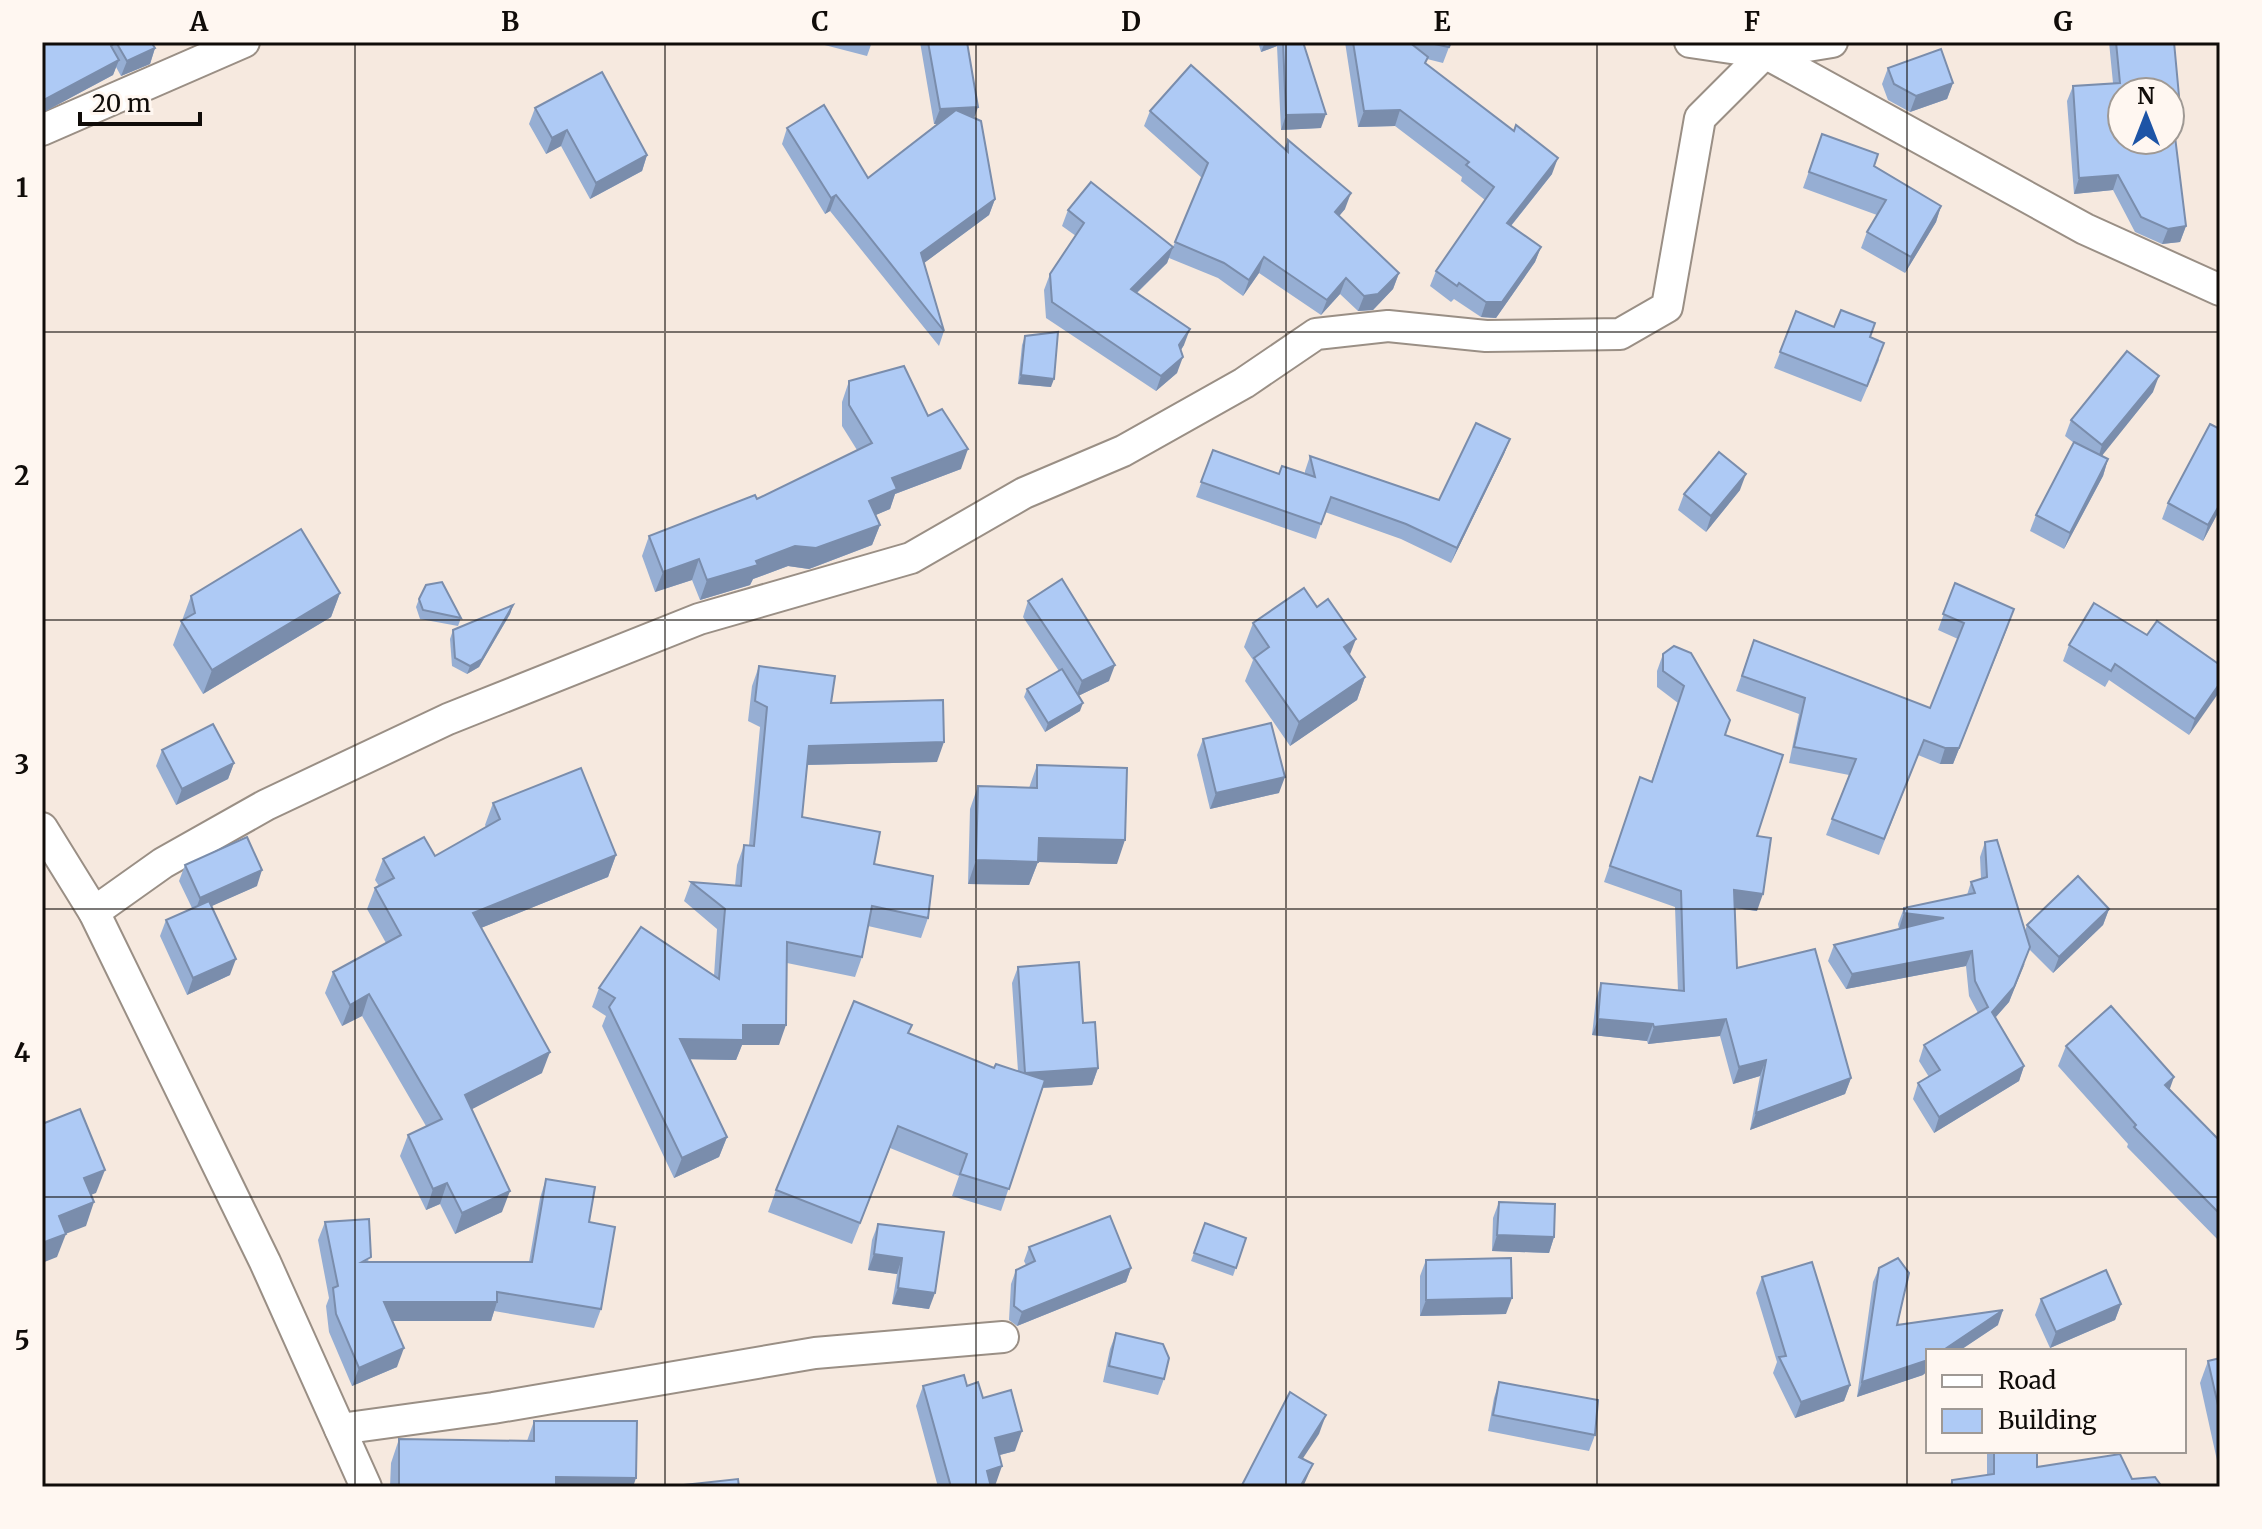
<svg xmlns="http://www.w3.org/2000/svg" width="2262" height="1529" font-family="Merriweather,serif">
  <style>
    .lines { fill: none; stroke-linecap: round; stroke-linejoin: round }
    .street-casing { stroke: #9a8f85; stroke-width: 34 }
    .street { stroke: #fff; stroke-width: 30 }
    .wall { fill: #96aed3 }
    .shaded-wall { fill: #7a8dac }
    .building { fill: #aecaf5; stroke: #7a8dac; stroke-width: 2; fill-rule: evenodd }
    .grid { fill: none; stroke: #100c09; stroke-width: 2; stroke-opacity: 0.55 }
    .neatline { fill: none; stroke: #100c09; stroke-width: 3 }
    .grid-label { font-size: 26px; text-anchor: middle; font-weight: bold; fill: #100c09 }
  </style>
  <rect width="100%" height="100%" fill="#f6e9df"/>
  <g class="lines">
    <!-- street casing -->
    <g class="street-casing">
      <g id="street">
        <path d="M 1690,42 L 1765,53 L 1832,42"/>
        <path d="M 1762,42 L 1765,53 L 2085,229 L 2220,290"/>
        <path d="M 42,130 L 244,42"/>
        <path d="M 42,828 L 94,912 L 265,1262 L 366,1487"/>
        <path d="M 94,912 L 163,863 L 266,805 L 448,719 L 699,619 L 911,558 L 1024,493 L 1123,451 L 1244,383 L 1316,334 L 1388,326 L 1486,336 L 1620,334 L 1667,307 L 1700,118 L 1765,53"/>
        <path d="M 340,1429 L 493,1408 L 815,1353 L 1003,1337"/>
      </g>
    </g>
    <!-- street -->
    <use href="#street" class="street"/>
  </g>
  <!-- wall -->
  <g class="wall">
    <path d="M 42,42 L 151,42 L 155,48 L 150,64 L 121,76 L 116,67 L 113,75 L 42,113 Z"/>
    <path d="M 813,42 L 872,42 L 867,56 Z"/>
    <path d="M 920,42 L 967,42 L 974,118 L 995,199 L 989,215 L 924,263 L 944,331 L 939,346 L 830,211 L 825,214 L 782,144 L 787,128 L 868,178 L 938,124 L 934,124 Z"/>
    <path d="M 1258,42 L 1303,42 L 1321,128 L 1281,130 L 1277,46 L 1261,52 Z"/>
    <path d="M 1345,42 L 1451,42 L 1443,63 L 1427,59 L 1425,63 L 1514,131 L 1516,125 L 1552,174 L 1511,226 L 1541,247 L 1535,262 L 1496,318 L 1481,317 L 1454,299 L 1451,302 L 1430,286 L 1436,271 L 1485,200 L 1461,181 L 1462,177 L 1395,126 L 1358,127 Z"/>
    <path d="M 2109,42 L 2174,42 L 2174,111 L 2172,111 L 2186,226 L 2180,242 L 2162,244 L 2135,232 L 2113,190 L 2074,194 L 2067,101 L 2073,86 L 2113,83 Z"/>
    <path d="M 1888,68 L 1953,83 L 1947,99 L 1910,112 L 1888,100 L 1882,84 Z"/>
    <path d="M 535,108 L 647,155 L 642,171 L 590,199 L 561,146 L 546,154 L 529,124 Z"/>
    <path d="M 1150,111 L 1284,149 L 1288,140 L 1345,209 L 1339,216 L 1399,273 L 1393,289 L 1373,310 L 1358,311 L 1340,294 L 1321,315 L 1259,273 L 1243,296 L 1218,278 L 1169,258 L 1167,263 L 1137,293 L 1184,345 L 1181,350 L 1177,373 L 1156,391 L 1046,318 L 1044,290 L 1050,274 L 1076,236 L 1062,226 L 1068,210 L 1173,247 L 1202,178 L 1144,126 Z"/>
    <path d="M 1822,134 L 1941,206 L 1936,222 L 1905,273 L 1861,248 L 1867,232 L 1877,215 L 1803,188 Z"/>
    <path d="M 1796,311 L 1834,327 L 1870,338 L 1879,360 L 1861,402 L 1774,368 Z"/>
    <path d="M 1025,336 L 1051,387 L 1018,384 L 1022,345 Z"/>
    <path d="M 849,381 L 928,416 L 961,469 L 895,494 L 890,509 L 875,515 L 880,525 L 872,545 L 809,569 L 788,566 L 753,579 L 750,585 L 700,600 L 692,580 L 655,592 L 642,556 L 649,536 L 757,499 L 857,450 L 842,426 L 842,402 Z"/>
    <path d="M 2153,392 L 2101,456 L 2108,459 L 2103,476 L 2064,549 L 2030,531 L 2036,515 L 2074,443 L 2065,436 L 2071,420 Z"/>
    <path d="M 2220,429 L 2220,509 L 2203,541 L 2162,519 L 2168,503 Z"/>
    <path d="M 1510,439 L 1504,454 L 1451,563 L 1401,539 L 1325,512 L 1316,539 L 1196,497 L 1213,450 L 1279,474 L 1305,474 L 1305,471 L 1310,456 L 1439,500 Z"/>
    <path d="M 1740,490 L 1706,532 L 1678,510 L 1684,494 Z"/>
    <path d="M 1955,583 L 2014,609 L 1953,764 L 1940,764 L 1918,755 L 1879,855 L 1826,835 L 1849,775 L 1789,763 L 1799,714 L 1736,691 L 1754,640 L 1930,708 L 1958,639 L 1938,630 Z"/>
    <path d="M 340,593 L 331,617 L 203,694 L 173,645 L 191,596 Z"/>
    <path d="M 419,599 L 461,618 L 458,626 L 420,619 L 416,607 Z"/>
    <path d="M 1028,601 L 1109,681 L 1078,696 L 1080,711 L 1045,732 L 1024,697 L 1027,689 L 1059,671 L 1023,617 Z"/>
    <path d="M 513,605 L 510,614 L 479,667 L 467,674 L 452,666 L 450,639 L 453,630 Z"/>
    <path d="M 1253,623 L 1350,655 L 1365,677 L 1357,700 L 1290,746 L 1245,681 L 1253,660 L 1244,647 Z"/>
    <path d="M 2147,635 L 2220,665 L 2189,735 L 2109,680 L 2105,687 L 2063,661 L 2069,645 Z"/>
    <path d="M 1663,654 L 1725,735 L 1757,836 L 1757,911 L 1735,908 L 1737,968 L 1851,1078 L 1845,1094 L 1750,1130 L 1760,1076 L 1733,1084 L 1720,1036 L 1648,1044 L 1647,1041 L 1592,1035 L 1596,999 L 1601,983 L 1678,991 L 1675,907 L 1604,882 L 1640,777 L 1651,782 L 1678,703 L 1657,687 L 1657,671 Z"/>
    <path d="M 759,666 L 831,703 L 937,762 L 807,765 L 802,817 L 874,864 L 928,918 L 921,938 L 868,926 L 862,957 L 855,977 L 787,963 L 779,1045 L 742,1045 L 736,1060 L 690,1059 L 727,1137 L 719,1157 L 674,1178 L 602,1026 L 606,1016 L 592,1007 L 599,988 L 714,976 L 717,929 L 684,901 L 691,882 L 735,886 L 737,865 L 744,845 L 749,845 L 760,727 L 748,721 L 752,686 Z"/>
    <path d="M 1203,739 L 1279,793 L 1210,809 L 1197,755 Z"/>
    <path d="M 162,750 L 234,763 L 228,779 L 176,805 L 156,766 Z"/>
    <path d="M 1037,765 L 1117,864 L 1038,862 L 1029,885 L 968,884 L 970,809 L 978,786 L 1029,788 Z"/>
    <path d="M 493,803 L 616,855 L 608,877 L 481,928 L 542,1073 L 471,1109 L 502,1212 L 455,1234 L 440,1204 L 426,1210 L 400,1156 L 408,1135 L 426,1126 L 362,1016 L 342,1026 L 325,993 L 333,972 L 386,943 L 367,909 L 375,888 L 379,886 L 375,880 L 383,859 L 435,856 L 486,827 L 485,825 Z"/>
    <path d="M 1985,842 L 2025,931 L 2027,925 L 2109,909 L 2103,925 L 2053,973 L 2029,949 L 2009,1002 L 1995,1018 L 2024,1066 L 2019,1081 L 1934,1133 L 1913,1099 L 1918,1083 L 1929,1077 L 1919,1061 L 1924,1045 L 1978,1013 L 1969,996 L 1966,966 L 1846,989 L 1828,961 L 1834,945 L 1901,929 L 1899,929 L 1898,924 L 1904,908 L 1967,895 L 1971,882 L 1981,879 L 1980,857 Z"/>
    <path d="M 185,865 L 257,886 L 211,906 L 230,975 L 187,995 L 160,936 L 166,920 L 192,908 L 179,881 Z"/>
    <path d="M 1018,967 L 1083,1023 L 1098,1068 L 1092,1085 L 1043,1088 L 1001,1211 L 952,1196 L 959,1176 L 890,1148 L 852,1244 L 768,1212 L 776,1190 L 909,1034 L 994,1068 L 1018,1071 L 1012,983 Z"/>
    <path d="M 2066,1046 L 2220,1141 L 2220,1242 L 2127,1147 L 2128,1144 L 2058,1066 Z"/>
    <path d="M 546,1179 L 589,1222 L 601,1309 L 594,1328 L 494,1311 L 491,1321 L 392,1321 L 397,1367 L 352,1386 L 329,1332 L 326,1306 L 329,1298 L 318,1240 L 325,1222 L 370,1262 L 529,1262 L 540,1198 Z"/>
    <path d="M 1499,1202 L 1554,1237 L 1549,1253 L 1492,1251 L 1493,1218 Z"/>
    <path d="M 1205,1223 L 1246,1238 L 1233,1276 L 1191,1261 Z"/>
    <path d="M 878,1224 L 944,1232 L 929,1309 L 892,1304 L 897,1274 L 868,1270 L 872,1240 Z"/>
    <path d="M 1029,1247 L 1131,1268 L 1126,1282 L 1017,1326 L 1009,1320 L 1011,1284 L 1016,1270 L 1026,1265 L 1024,1261 Z"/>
    <path d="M 1426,1260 L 1506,1314 L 1420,1316 L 1420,1276 Z"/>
    <path d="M 1879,1268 L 1897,1325 L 1998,1325 L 1959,1351 L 1928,1351 L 1923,1375 L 1857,1397 L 1873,1282 Z"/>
    <path d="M 1762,1277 L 1850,1385 L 1844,1401 L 1795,1418 L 1773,1373 L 1777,1362 L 1756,1293 Z"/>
    <path d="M 2041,1299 L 2121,1304 L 2115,1320 L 2050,1348 L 2035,1315 Z"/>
    <path d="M 1116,1333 L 1164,1379 L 1158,1395 L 1103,1382 L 1110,1349 Z"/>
    <path d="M 2220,1358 L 2220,1474 L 2200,1383 L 2208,1361 Z"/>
    <path d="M 1499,1382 L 1595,1435 L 1589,1451 L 1488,1431 L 1494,1398 Z"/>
    <path d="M 923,1386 L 967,1386 L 983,1398 L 1015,1451 L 1000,1455 L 995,1486 L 938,1487 L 916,1406 Z"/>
    <path d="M 534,1421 L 633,1487 L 390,1487 L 391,1463 L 399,1439 L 527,1441 Z"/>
    <path d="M 1987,1451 L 2037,1451 L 2037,1467 L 2132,1479 L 2162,1487 L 1949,1487 L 1952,1480 L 1987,1475 Z"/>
  </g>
  <!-- shaded-wall -->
  <g class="shaded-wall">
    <path d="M 1265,42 L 1279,42 L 1277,46 L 1261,52 Z"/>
    <path d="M 155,48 L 150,64 L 121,76 L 127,61 Z"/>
    <path d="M 119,60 L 113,75 L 42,113 L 42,101 Z"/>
    <path d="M 1953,83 L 1947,99 L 1910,112 L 1916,96 Z"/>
    <path d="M 2170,96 L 2179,96 L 2174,111 L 2170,111 Z"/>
    <path d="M 978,107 L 973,122 L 934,124 L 940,109 Z"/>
    <path d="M 1400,110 L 1395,126 L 1358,127 L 1364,111 Z"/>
    <path d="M 1326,114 L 1321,128 L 1281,130 L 1286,115 Z"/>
    <path d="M 567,130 L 561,146 L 546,154 L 552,138 Z"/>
    <path d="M 647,155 L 642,171 L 590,199 L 596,183 Z"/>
    <path d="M 1558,158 L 1552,174 L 1501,238 L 1507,223 Z"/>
    <path d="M 2118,175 L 2113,190 L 2074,194 L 2079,178 Z"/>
    <path d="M 1351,193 L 1345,209 L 1329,228 L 1335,212 Z"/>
    <path d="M 836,195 L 830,211 L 825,214 L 831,198 Z"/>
    <path d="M 995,199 L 989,215 L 916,269 L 921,253 Z"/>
    <path d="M 1941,206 L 1936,222 L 1905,273 L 1911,257 Z"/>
    <path d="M 2186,226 L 2180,242 L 2162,244 L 2168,229 Z"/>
    <path d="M 1173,247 L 1167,263 L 1125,304 L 1131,289 Z"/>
    <path d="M 1541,247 L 1535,262 L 1496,318 L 1481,317 L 1486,302 Z"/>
    <path d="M 1264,257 L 1259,273 L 1243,296 L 1249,280 Z"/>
    <path d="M 1399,273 L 1393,289 L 1373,310 L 1358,311 L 1364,296 Z"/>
    <path d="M 1346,278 L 1340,294 L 1321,315 L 1327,300 Z"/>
    <path d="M 1190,329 L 1184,345 L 1174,360 L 1179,345 Z"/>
    <path d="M 1183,357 L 1177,373 L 1156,391 L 1161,376 Z"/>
    <path d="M 1021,375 L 1054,379 L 1051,387 L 1018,384 Z"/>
    <path d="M 2159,376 L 2153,392 L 2097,462 L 2102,445 Z"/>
    <path d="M 1510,439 L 1504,454 L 1451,563 L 1457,548 Z"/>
    <path d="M 968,449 L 961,469 L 895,494 L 890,509 L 862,521 L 869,501 L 892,478 Z"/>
    <path d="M 2108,459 L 2103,476 L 2064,549 L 2070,533 Z"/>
    <path d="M 1746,474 L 1740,490 L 1706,532 L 1711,516 Z"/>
    <path d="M 2220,504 L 2220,509 L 2203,541 L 2208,525 Z"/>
    <path d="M 880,525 L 872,545 L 809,569 L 788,566 L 753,579 L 750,585 L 700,600 L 707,580 L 795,546 Z"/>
    <path d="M 699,559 L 692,580 L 655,592 L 663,572 Z"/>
    <path d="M 340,593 L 331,617 L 203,694 L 212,670 Z"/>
    <path d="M 513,605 L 510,614 L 479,667 L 467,674 L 470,666 Z"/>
    <path d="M 2009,624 L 1953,764 L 1940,764 L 1945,748 Z"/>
    <path d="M 1356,639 L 1347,662 L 1344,647 Z"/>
    <path d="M 1115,665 L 1109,681 L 1076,697 L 1082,681 Z"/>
    <path d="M 1365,677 L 1357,700 L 1290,746 L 1299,722 Z"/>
    <path d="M 2220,683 L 2220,691 L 2189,735 L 2195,719 Z"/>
    <path d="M 1083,703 L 1080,711 L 1045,732 L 1048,723 Z"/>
    <path d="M 944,742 L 937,762 L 802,765 L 809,746 Z"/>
    <path d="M 234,763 L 228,779 L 176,805 L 182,789 Z"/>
    <path d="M 1285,777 L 1279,793 L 1210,809 L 1216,793 Z"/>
    <path d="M 1039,838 L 1125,840 L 1117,864 L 1038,862 L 1029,885 L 968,884 L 976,860 Z"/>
    <path d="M 616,855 L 608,877 L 466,934 L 473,913 Z"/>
    <path d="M 262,870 L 257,886 L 194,914 L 200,898 Z"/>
    <path d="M 1734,890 L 1763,894 L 1757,911 L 1728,907 Z"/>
    <path d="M 2109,909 L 2103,925 L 2053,973 L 2059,957 Z"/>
    <path d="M 1904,913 L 1944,918 L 1938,934 L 1899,929 Z"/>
    <path d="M 1972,951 L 1966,966 L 1846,989 L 1852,974 Z"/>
    <path d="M 236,959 L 230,975 L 187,995 L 193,978 Z"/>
    <path d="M 2025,963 L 2009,1002 L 1986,1028 L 1992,1012 Z"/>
    <path d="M 369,994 L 362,1016 L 342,1026 L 350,1005 Z"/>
    <path d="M 1598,1019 L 1653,1024 L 1647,1041 L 1592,1035 Z"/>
    <path d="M 1726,1019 L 1720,1036 L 1648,1044 L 1654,1027 Z"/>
    <path d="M 743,1025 L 786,1025 L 779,1045 L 742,1045 L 736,1060 L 673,1059 L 680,1039 Z"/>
    <path d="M 550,1052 L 542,1073 L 457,1117 L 465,1095 Z"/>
    <path d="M 1766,1060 L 1760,1076 L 1733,1084 L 1739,1067 Z"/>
    <path d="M 2024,1066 L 2019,1081 L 1934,1133 L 1939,1117 Z"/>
    <path d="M 1098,1068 L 1092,1085 L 1020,1089 L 1025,1073 Z"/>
    <path d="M 2174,1077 L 2167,1097 L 2165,1085 Z"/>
    <path d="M 1851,1078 L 1845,1094 L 1750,1130 L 1756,1113 Z"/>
    <path d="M 727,1137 L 719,1157 L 674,1178 L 682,1158 Z"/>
    <path d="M 105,1170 L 96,1193 L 75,1201 L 84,1178 Z"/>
    <path d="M 447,1183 L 440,1204 L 426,1210 L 433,1189 Z"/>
    <path d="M 510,1191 L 502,1212 L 455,1234 L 462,1213 Z"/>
    <path d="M 94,1202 L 86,1226 L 50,1240 L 59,1216 Z"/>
    <path d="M 66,1234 L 57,1257 L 42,1263 L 42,1243 Z"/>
    <path d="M 1497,1235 L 1554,1237 L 1549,1253 L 1492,1251 Z"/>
    <path d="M 874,1254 L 902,1258 L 897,1274 L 868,1270 Z"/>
    <path d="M 1131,1268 L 1126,1282 L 1017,1326 L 1022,1312 Z"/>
    <path d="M 898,1288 L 935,1293 L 929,1309 L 892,1304 Z"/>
    <path d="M 1512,1298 L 1506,1314 L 1420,1316 L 1426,1300 Z"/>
    <path d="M 384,1302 L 497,1302 L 491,1321 L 377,1321 Z"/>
    <path d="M 2121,1304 L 2115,1320 L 2050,1348 L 2056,1332 Z"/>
    <path d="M 2003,1310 L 1998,1325 L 1959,1351 L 1942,1351 Z"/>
    <path d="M 404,1348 L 397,1367 L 352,1386 L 359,1368 Z"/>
    <path d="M 1928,1360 L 1928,1371 L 1923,1375 L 1857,1397 L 1862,1382 Z"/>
    <path d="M 1850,1385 L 1844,1401 L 1795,1418 L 1801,1402 Z"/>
    <path d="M 1326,1415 L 1319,1434 L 1292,1475 L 1299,1457 Z"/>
    <path d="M 1022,1431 L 1015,1451 L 988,1458 L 995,1438 Z"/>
    <path d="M 1313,1464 L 1303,1487 L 1300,1487 Z"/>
    <path d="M 1002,1466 L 995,1486 L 981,1487 L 987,1471 Z"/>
    <path d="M 556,1477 L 636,1478 L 633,1487 L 553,1487 Z"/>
  </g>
  <!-- building -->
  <g class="building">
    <path d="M 42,42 L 151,42 L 155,48 L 127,61 L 116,42 L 111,46 L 119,60 L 42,101 Z"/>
    <path d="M 928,42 L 967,42 L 978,107 L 940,109 Z"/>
    <path d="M 1283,42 L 1303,42 L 1326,114 L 1286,115 Z"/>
    <path d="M 1353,42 L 1409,42 L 1428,57 L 1425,63 L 1514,131 L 1516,125 L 1558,158 L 1507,223 L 1541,247 L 1502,302 L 1486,302 L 1459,283 L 1457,286 L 1436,271 L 1494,187 L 1466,165 L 1469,162 L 1400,110 L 1364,111 Z"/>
    <path d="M 1425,42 L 1451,42 L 1449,47 Z"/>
    <path d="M 2116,42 L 2174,42 L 2179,96 L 2170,96 L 2186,226 L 2168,229 L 2141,217 L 2118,175 L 2079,178 L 2073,86 L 2120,83 ZM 2122,92 L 2170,92 L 2170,140 L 2122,140 Z"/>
    <path d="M 1941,49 L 1953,83 L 1916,96 L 1894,84 L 1888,68 Z"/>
    <path d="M 1191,65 L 1288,152 L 1288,140 L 1351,193 L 1335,212 L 1399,273 L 1378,294 L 1364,296 L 1346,278 L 1327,300 L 1264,257 L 1249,280 L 1224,263 L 1175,242 L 1208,163 L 1150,111 Z"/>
    <path d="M 602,72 L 647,155 L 596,183 L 567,130 L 552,138 L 535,108 Z"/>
    <path d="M 824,105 L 868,178 L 956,110 L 981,121 L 995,199 L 921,253 L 944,331 L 836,195 L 831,198 L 787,128 Z"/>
    <path d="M 1822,134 L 1878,154 L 1874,166 L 1941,206 L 1911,257 L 1867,232 L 1886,200 L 1809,172 Z"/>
    <path d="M 1091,182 L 1173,247 L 1131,289 L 1190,329 L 1179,345 L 1183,357 L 1161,376 L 1052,302 L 1050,274 L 1084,223 L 1068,210 Z"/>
    <path d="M 1841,310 L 1875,323 L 1870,337 L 1884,343 L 1867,386 L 1780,352 L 1796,311 L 1834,327 Z"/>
    <path d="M 1058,332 L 1054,379 L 1021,375 L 1025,336 Z"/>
    <path d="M 2127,351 L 2159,376 L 2102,445 L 2071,420 Z"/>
    <path d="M 904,366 L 928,416 L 942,409 L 968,449 L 892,478 L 897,489 L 869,501 L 880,525 L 816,548 L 795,546 L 756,561 L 758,565 L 707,580 L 699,559 L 663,572 L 649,536 L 755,495 L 757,499 L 872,443 L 849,405 L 849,381 Z"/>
    <path d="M 1476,423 L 1510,439 L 1457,548 L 1406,524 L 1331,497 L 1321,524 L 1201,482 L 1213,450 L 1279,474 L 1282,466 L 1315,477 L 1310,456 L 1439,500 Z"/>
    <path d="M 2210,424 L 2220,429 L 2220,504 L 2208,525 L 2168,503 Z"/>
    <path d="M 2074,442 L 2108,459 L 2070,533 L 2036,515 Z"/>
    <path d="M 1719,452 L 1746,474 L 1711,516 L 1684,494 Z"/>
    <path d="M 301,529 L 340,593 L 212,670 L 181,621 L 195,613 L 191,596 Z"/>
    <path d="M 1062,579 L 1115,665 L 1082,681 L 1028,601 Z"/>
    <path d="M 442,582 L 461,618 L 423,610 L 419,599 L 426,585 Z"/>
    <path d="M 1955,583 L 2014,609 L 1959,748 L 1945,748 L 1924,740 L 1884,839 L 1832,819 L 1856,759 L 1794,747 L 1805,698 L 1742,676 L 1754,640 L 1930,708 L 1964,623 L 1943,614 Z"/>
    <path d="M 1304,588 L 1317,607 L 1328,599 L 1356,639 L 1344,647 L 1365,677 L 1299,722 L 1254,658 L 1269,647 L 1253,623 Z"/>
    <path d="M 2094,603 L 2147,635 L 2157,621 L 2220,665 L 2220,683 L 2195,719 L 2115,664 L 2111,671 L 2069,645 Z"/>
    <path d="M 513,605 L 482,659 L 470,666 L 455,658 L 453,630 Z"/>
    <path d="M 1674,646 L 1691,653 L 1730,720 L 1725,735 L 1783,755 L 1757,836 L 1771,838 L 1763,894 L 1734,890 L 1737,968 L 1815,949 L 1851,1078 L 1756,1113 L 1766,1060 L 1739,1067 L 1726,1019 L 1654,1027 L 1653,1024 L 1598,1019 L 1601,983 L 1684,991 L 1681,891 L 1610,866 L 1640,777 L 1652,782 L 1684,686 L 1663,671 L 1663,654 Z"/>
    <path d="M 759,666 L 835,676 L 831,703 L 943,700 L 944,742 L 809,746 L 802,817 L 880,832 L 874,864 L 933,876 L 928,918 L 872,906 L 862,957 L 787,942 L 786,1025 L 743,1025 L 743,1040 L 680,1039 L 727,1137 L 682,1158 L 609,1007 L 615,998 L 599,988 L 641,927 L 719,979 L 725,909 L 691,882 L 741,886 L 744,845 L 754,846 L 767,707 L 755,701 Z"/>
    <path d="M 1062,669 L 1083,703 L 1048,723 L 1027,689 Z"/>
    <path d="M 1271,723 L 1285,777 L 1216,793 L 1203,739 Z"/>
    <path d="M 213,724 L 234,763 L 182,789 L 162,750 Z"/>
    <path d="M 1037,765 L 1127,768 L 1125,840 L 1039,838 L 1038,862 L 976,860 L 978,786 L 1037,788 Z"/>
    <path d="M 581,768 L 616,855 L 473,913 L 550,1052 L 465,1095 L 510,1191 L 462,1213 L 447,1183 L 433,1189 L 408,1135 L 442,1119 L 369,994 L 350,1005 L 333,972 L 401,935 L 375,888 L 394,878 L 383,859 L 424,837 L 435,856 L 500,819 L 493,803 Z"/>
    <path d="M 247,837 L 262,870 L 200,898 L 185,865 Z"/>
    <path d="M 1997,840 L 2030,947 L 2014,987 L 1992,1012 L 2024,1066 L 1939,1117 L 1918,1083 L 1940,1070 L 1924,1045 L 1988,1007 L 1975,981 L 1972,951 L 1852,974 L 1834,945 L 1944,918 L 1904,913 L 1904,908 L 1975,893 L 1971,882 L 1987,877 L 1985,842 Z"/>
    <path d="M 2078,876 L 2109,909 L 2059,957 L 2027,925 Z"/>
    <path d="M 209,901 L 236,959 L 193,978 L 166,920 Z"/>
    <path d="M 1079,962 L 1083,1023 L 1095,1022 L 1098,1068 L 1025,1073 L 1018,967 Z"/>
    <path d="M 854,1001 L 912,1025 L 908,1033 L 994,1068 L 996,1064 L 1045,1080 L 1009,1189 L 960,1174 L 967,1154 L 898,1126 L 860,1223 L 776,1190 Z"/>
    <path d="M 2111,1006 L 2174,1077 L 2165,1085 L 2220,1141 L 2220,1214 L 2134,1127 L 2136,1125 L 2066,1046 Z"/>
    <path d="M 80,1109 L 105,1170 L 84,1178 L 94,1202 L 59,1216 L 66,1234 L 42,1243 L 42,1124 Z"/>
    <path d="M 546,1179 L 595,1187 L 589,1222 L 615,1227 L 601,1309 L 497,1292 L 497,1302 L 384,1302 L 404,1348 L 359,1368 L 336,1314 L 333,1288 L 338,1286 L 325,1222 L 369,1219 L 371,1257 L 362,1262 L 532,1262 Z"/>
    <path d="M 1499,1202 L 1555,1204 L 1554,1237 L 1497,1235 Z"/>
    <path d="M 1110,1216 L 1131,1268 L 1022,1312 L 1014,1306 L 1016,1270 L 1035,1261 L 1029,1247 Z"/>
    <path d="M 1205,1223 L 1246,1238 L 1236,1268 L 1194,1253 Z"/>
    <path d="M 878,1224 L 944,1232 L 935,1293 L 898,1288 L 902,1258 L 874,1254 Z"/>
    <path d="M 1511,1258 L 1512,1298 L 1426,1300 L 1426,1260 Z"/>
    <path d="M 1898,1258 L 1909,1273 L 1897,1325 L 2003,1310 L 1942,1351 L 1928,1351 L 1928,1360 L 1862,1382 L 1879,1268 Z"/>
    <path d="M 1812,1262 L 1850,1385 L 1801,1402 L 1779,1357 L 1786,1356 L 1762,1277 Z"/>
    <path d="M 2106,1270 L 2121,1304 L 2056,1332 L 2041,1299 Z"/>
    <path d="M 1116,1333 L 1163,1344 L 1169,1358 L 1164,1379 L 1109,1366 Z"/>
    <path d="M 2220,1358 L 2220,1414 L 2208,1361 Z"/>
    <path d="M 964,1375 L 967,1386 L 978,1382 L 983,1398 L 1011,1390 L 1022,1431 L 995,1438 L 1002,1466 L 987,1471 L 991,1487 L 951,1487 L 923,1386 Z"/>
    <path d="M 1499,1382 L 1598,1400 L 1595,1435 L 1493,1415 Z"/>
    <path d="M 1290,1392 L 1326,1415 L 1299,1457 L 1313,1464 L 1300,1487 L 1241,1487 Z"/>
    <path d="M 534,1421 L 637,1421 L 636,1478 L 556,1477 L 556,1487 L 399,1487 L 399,1439 L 534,1441 Z"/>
    <path d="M 1994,1451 L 2037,1451 L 2037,1467 L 2120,1454 L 2132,1479 L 2155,1477 L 2162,1487 L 1952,1487 L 1952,1480 L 1994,1474 Z"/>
    <path d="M 738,1479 L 739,1487 L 665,1487 Z"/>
  </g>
  <!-- grid -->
  <path class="grid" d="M 355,42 L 355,1487M 665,42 L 665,1487M 976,42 L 976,1487M 1286,42 L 1286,1487M 1597,42 L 1597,1487M 1907,42 L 1907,1487M 42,332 L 2220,332M 42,620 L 2220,620M 42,909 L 2220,909M 42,1197 L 2220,1197"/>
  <!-- border -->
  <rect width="2262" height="1529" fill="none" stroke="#fff7f1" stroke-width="88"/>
  <!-- legend -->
  <rect x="1926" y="1349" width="260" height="104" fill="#fff7f1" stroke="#9f9994" stroke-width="2"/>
  <rect x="1942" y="1375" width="40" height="12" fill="#ffffff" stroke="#9f9994" stroke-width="2"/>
  <text x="1998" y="1389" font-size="24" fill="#100c09">Road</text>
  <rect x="1942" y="1409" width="40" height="24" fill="#aecaf5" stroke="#9f9994" stroke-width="2"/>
  <text x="1998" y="1429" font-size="24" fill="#100c09">Building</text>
  <!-- north arrow -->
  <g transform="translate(2146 116)"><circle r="38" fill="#fff7f1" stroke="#9f9994" stroke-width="2"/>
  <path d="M0-6L14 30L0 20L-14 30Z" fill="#1d54a6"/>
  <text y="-12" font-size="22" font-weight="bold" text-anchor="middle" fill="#100c09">N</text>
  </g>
  <!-- scale -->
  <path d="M80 112v12h120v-12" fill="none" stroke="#100c09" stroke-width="4"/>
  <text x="92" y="112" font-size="24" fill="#100c09" stroke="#fff7f1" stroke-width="6" paint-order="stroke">20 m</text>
  <rect x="44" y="44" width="2174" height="1441" class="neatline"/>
  <g class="grid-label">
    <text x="199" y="31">A</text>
    <text x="510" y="31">B</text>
    <text x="820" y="31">C</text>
    <text x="1131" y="31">D</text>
    <text x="1442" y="31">E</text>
    <text x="1752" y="31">F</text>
    <text x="2063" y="31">G</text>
    <text x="22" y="197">1</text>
    <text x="22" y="485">2</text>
    <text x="22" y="774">3</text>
    <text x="22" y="1062">4</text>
    <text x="22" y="1350">5</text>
  </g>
</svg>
